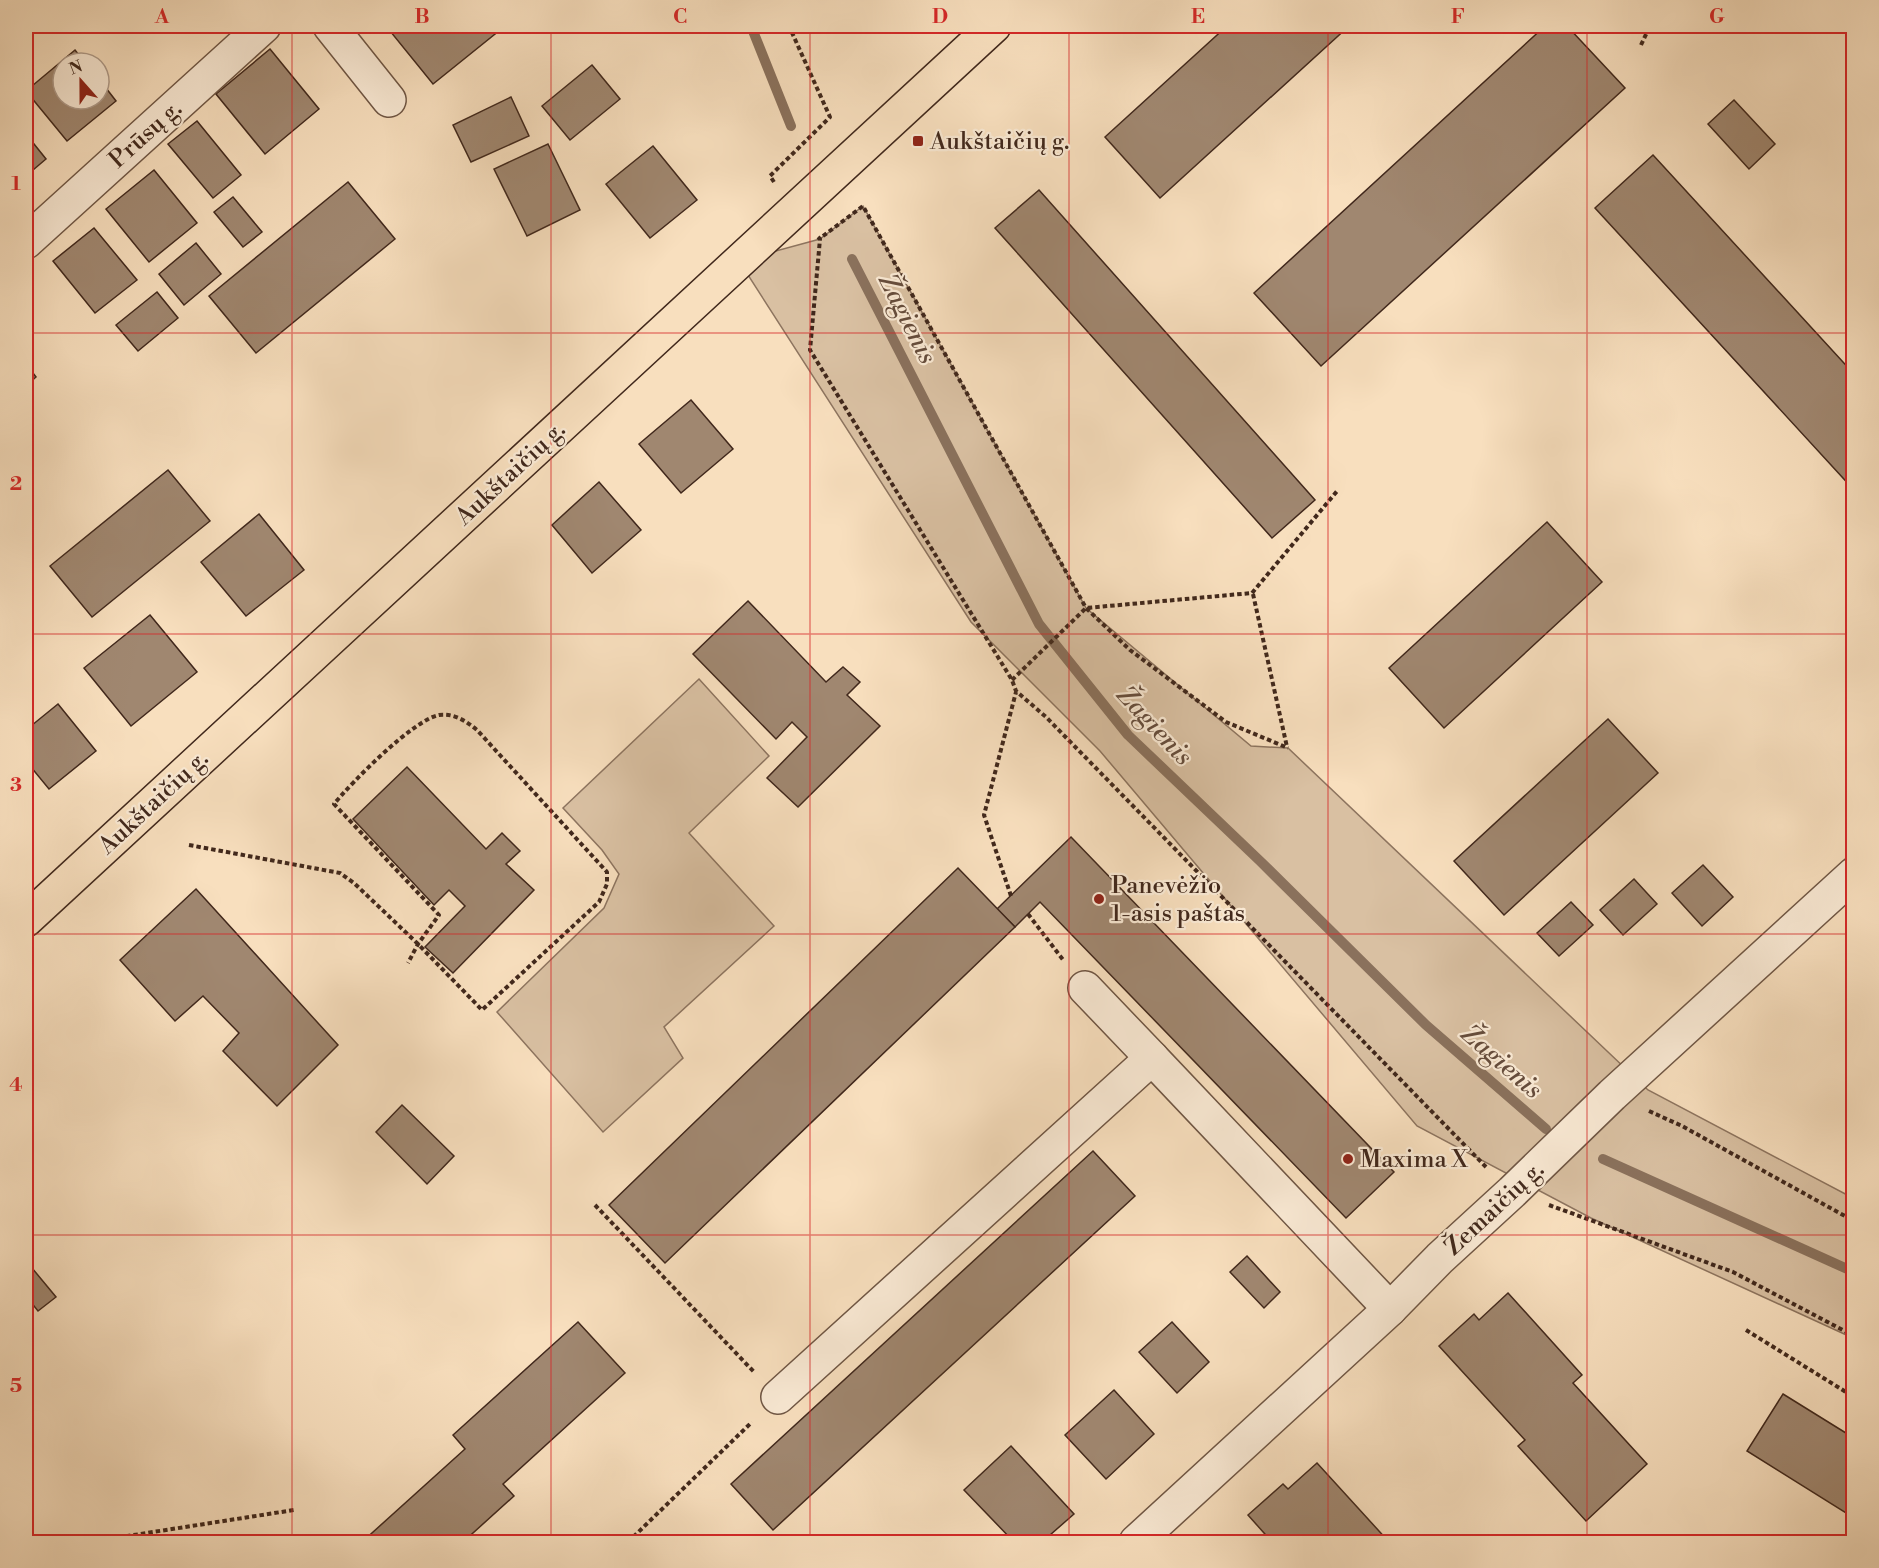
<svg xmlns="http://www.w3.org/2000/svg" width="1879" height="1568" font-family="'Libre Bodoni',serif">
  <style>
    .green { fill: #d9c0a2; stroke: #8d745f; stroke-width: 1.5 }
    .lines { fill: none; stroke-linecap: round; stroke-linejoin: round }
    .stream { stroke: #8a715c; stroke-width: 10 }
    .building { fill: #a08770; stroke: #41281c; stroke-width: 1.5 }
    .minor-casing { stroke: #6f5644; stroke-width: 36 }
    .major-casing { stroke: #41281c; stroke-width: 36 }
    .path { stroke: #41281c; stroke-width: 4; stroke-dasharray: 4.5 3; stroke-linecap: butt }
    .minor { stroke: #faead5; stroke-width: 33 }
    .major { stroke: #f8dfbe; stroke-width: 33 }
    .grid { fill: none; stroke: #d62828; stroke-width: 1.5; stroke-opacity: 0.55 }
    .poi-dot { fill: #8f2418; stroke: #faead5; stroke-width: 2 }
    .labels { text-anchor: middle; stroke-width: 4.5; stroke-linejoin: round; paint-order: stroke }
    .street-label { font-size: 24px; fill: #41281c; stroke: #faead5 }
    .poi-label { font-size: 24px; fill: #41281c; stroke: #faead5; text-anchor: start }
    .water-label { font-size: 26px; font-style: italic; fill: #654c3c; stroke: #faead5 }
    .neatline { fill: none; stroke: #d62828; stroke-width: 2 }
    .grid-label { font-size: 20px; text-anchor: middle; font-weight: bold; fill: #d62828 }
  </style>
  <rect width="100%" height="100%" fill="#f8dfbe"/>
  <filter id="stains"><feTurbulence type="fractalNoise" baseFrequency=".00333" numOctaves="4"/><feColorMatrix values="0 0 0 0 .2 0 0 0 0 .09 0 0 0 0 .02 0 0 0 .5 -.17"/></filter>
  <radialGradient id="worn" r=".72"><stop offset=".6" stop-color="#630" stop-opacity="0"/><stop offset="1" stop-color="#630" stop-opacity=".3"/></radialGradient>
  <!-- green -->
  <g class="green">
    <path d="M 863,206 L 1086,608 L 1251,746 L 1288,748 L 1648,1090 L 1853,1198 L 1853,1338 L 1591,1218 L 1417,1126 L 1100,751 L 971,622 L 739,261 L 820,239 Z"/>
    <path d="M 699,679 L 769,756 L 689,833 L 774,926 L 664,1027 L 683,1058 L 603,1132 L 497,1012 L 604,908 L 619,874 L 602,850 L 563,808 Z"/>
  </g>
  <g class="lines">
    <!-- stream -->
    <g class="stream">
      <path d="M 751,26 L 791,126"/>
      <path d="M 852,259 L 1039,624 L 1128,735 L 1260,861 L 1426,1025 L 1546,1129"/>
      <path d="M 1603,1159 L 1854,1272"/>
    </g>
  </g>
  <!-- building -->
  <g class="building">
    <path d="M 397,26 L 505,26 L 433,84 L 390,31 Z"/>
    <path d="M 1227,26 L 1349,26 L 1160,198 L 1105,137 Z"/>
    <path d="M 1545,26 L 1567,26 L 1625,88 L 1321,366 L 1254,293 Z"/>
    <path d="M 270,49 L 319,109 L 265,154 L 216,94 Z"/>
    <path d="M 75,50 L 85,63 L 63,63 L 63,99 L 99,99 L 99,79 L 116,101 L 67,141 L 26,91 Z"/>
    <path d="M 592,65 L 620,99 L 570,140 L 542,106 Z"/>
    <path d="M 511,97 L 529,136 L 471,162 L 453,125 Z"/>
    <path d="M 1734,100 L 1775,144 L 1749,169 L 1708,124 Z"/>
    <path d="M 197,121 L 241,175 L 213,198 L 168,144 Z"/>
    <path d="M 26,134 L 46,159 L 26,176 Z"/>
    <path d="M 548,144 L 580,210 L 527,236 L 494,169 Z"/>
    <path d="M 653,146 L 697,200 L 650,238 L 606,184 Z"/>
    <path d="M 1653,155 L 1854,374 L 1854,490 L 1595,208 Z"/>
    <path d="M 154,170 L 197,223 L 149,262 L 106,209 Z"/>
    <path d="M 348,182 L 395,239 L 256,353 L 209,296 Z"/>
    <path d="M 1039,190 L 1315,500 L 1272,538 L 995,228 Z"/>
    <path d="M 233,197 L 262,232 L 243,247 L 214,212 Z"/>
    <path d="M 94,228 L 137,280 L 95,313 L 53,261 Z"/>
    <path d="M 196,243 L 221,274 L 184,305 L 159,274 Z"/>
    <path d="M 157,292 L 178,318 L 138,351 L 116,325 Z"/>
    <path d="M 26,364 L 36,377 L 26,386 Z"/>
    <path d="M 691,400 L 733,449 L 681,493 L 639,444 Z"/>
    <path d="M 168,470 L 210,521 L 92,617 L 50,566 Z"/>
    <path d="M 599,482 L 641,530 L 592,573 L 552,525 Z"/>
    <path d="M 259,514 L 304,570 L 246,616 L 201,562 Z"/>
    <path d="M 1547,522 L 1602,582 L 1444,728 L 1389,668 Z"/>
    <path d="M 748,601 L 826,682 L 843,667 L 860,682 L 847,695 L 880,726 L 798,807 L 767,778 L 807,737 L 792,722 L 776,739 L 693,654 Z"/>
    <path d="M 150,615 L 197,672 L 131,726 L 84,668 Z"/>
    <path d="M 58,704 L 96,751 L 49,789 L 26,761 L 26,730 Z"/>
    <path d="M 1608,719 L 1658,773 L 1504,915 L 1454,861 Z"/>
    <path d="M 407,767 L 486,849 L 502,833 L 520,851 L 506,864 L 534,890 L 453,973 L 425,947 L 465,906 L 449,890 L 434,905 L 353,819 Z"/>
    <path d="M 1071,837 L 1394,1172 L 1346,1218 L 1040,902 L 1015,927 L 997,909 Z"/>
    <path d="M 1703,865 L 1733,897 L 1702,926 L 1672,893 Z"/>
    <path d="M 958,868 L 1015,927 L 665,1263 L 609,1205 Z"/>
    <path d="M 1634,879 L 1657,904 L 1623,935 L 1600,910 Z"/>
    <path d="M 196,889 L 338,1045 L 277,1106 L 223,1051 L 239,1033 L 203,996 L 175,1021 L 120,960 Z"/>
    <path d="M 1571,902 L 1593,925 L 1559,956 L 1537,933 Z"/>
    <path d="M 402,1105 L 454,1156 L 427,1184 L 376,1132 Z"/>
    <path d="M 1093,1151 L 1135,1196 L 773,1530 L 731,1484 Z"/>
    <path d="M 1247,1256 L 1280,1292 L 1264,1308 L 1230,1272 Z"/>
    <path d="M 32,1268 L 56,1297 L 38,1311 L 26,1296 L 26,1274 Z"/>
    <path d="M 1508,1293 L 1582,1375 L 1573,1383 L 1647,1464 L 1586,1521 L 1518,1446 L 1525,1440 L 1439,1346 L 1474,1314 L 1479,1320 Z"/>
    <path d="M 578,1322 L 625,1373 L 503,1484 L 514,1496 L 463,1542 L 362,1542 L 465,1449 L 453,1435 Z"/>
    <path d="M 1172,1322 L 1209,1362 L 1177,1393 L 1139,1352 Z"/>
    <path d="M 1114,1390 L 1154,1434 L 1106,1479 L 1065,1435 Z"/>
    <path d="M 1783,1394 L 1854,1438 L 1854,1518 L 1747,1451 Z"/>
    <path d="M 1011,1446 L 1074,1514 L 1042,1542 L 1014,1542 L 964,1490 Z"/>
    <path d="M 1317,1463 L 1389,1542 L 1272,1542 L 1248,1515 L 1283,1484 L 1288,1489 Z"/>
  </g>
  <g class="lines">
    <!-- minor casing -->
    <g class="minor-casing">
      <g id="minor">
        <path d="M 330,26 L 389,100"/>
        <path d="M 26,242 L 264,26"/>
        <path d="M 1085,988 L 1152,1058"/>
        <path d="M 778,1397 L 1152,1058 L 1390,1309"/>
        <path d="M 1136,1542 L 1390,1309 L 1440,1258 L 1512,1192 L 1612,1095 L 1854,874"/>
      </g>
    </g>
    <!-- major casing -->
    <g class="major-casing">
      <path id="major" d="M 26,920 L 994,26"/>
    </g>
    <!-- path -->
    <g class="path">
      <path d="M 1641,45 L 1650,26"/>
      <path d="M 774,182 L 770,176 L 830,117 L 789,26"/>
      <path d="M 823,236 L 863,206 L 1086,608 L 1130,650 L 1226,722 L 1288,748"/>
      <path d="M 818,237 L 820,239 L 810,350 L 1012,680 L 1016,691 L 1046,717 L 1487,1168"/>
      <path d="M 1253,594 L 1287,747"/>
      <path d="M 1012,680 L 1086,608 L 1252,593 L 1338,490"/>
      <path d="M 189,845 L 340,873 L 354,883 L 418,944 L 482,1010 L 599,902 L 607,884 L 607,872 L 477,730 C 466,721 454,713 439,715 C 413,720 352,782 334,804 L 439,915 L 418,944 L 408,963"/>
      <path d="M 1011,896 L 984,815 L 1016,692"/>
      <path d="M 1028,914 L 1064,961"/>
      <path d="M 1649,1111 L 1682,1126 L 1854,1221"/>
      <path d="M 595,1205 L 754,1372"/>
      <path d="M 1549,1205 L 1733,1272 L 1854,1336"/>
      <path d="M 1746,1330 L 1854,1397"/>
      <path d="M 89,1542 L 294,1510"/>
      <path d="M 628,1542 L 752,1422"/>
    </g>
    <!-- minor -->
    <use href="#minor" class="minor"/>
    <!-- major -->
    <use href="#major" class="major"/>
  </g>
  <!-- grid -->
  <path class="grid" d="M 292,26 L 292,1542M 551,26 L 551,1542M 810,26 L 810,1542M 1069,26 L 1069,1542M 1328,26 L 1328,1542M 1587,26 L 1587,1542M 26,333 L 1854,333M 26,634 L 1854,634M 26,934 L 1854,934M 26,1235 L 1854,1235"/>
  <!-- markers -->
  <g class="poi-dot">
    <rect x="912" y="135" width="12" height="12" rx="3"/>
    <circle cx="1099" cy="899" r="6"/>
    <circle cx="1348" cy="1159" r="6"/>
  </g>
  <g class="labels">
    <!-- street labels -->
    <g class="street-label">
      <text transform="translate(145 134) rotate(-42)" y="8">Prūsų g.</text>
      <text transform="translate(510 473) rotate(-43)" y="8">Aukštaičių g.</text>
      <text transform="translate(153 802) rotate(-43)" y="8">Aukštaičių g.</text>
      <text transform="translate(1494 1208) rotate(-43)" y="8">Žemaičių g.</text>
    </g>
    <!-- poi labels -->
    <g class="poi-label">
      <text x="930" y="149">Aukštaičių g.</text>
      <text x="1111" y="893">Panevėžio<tspan x="1111" dy="28">1-asis paštas</tspan></text>
      <text x="1360" y="1167">Maxima X</text>
    </g>
    <!-- water labels -->
    <g class="water-label">
      <text transform="translate(908 318) rotate(63)" y="9">Žagienis</text>
      <text transform="translate(1155 725) rotate(47)" y="9">Žagienis</text>
      <text transform="translate(1502 1061) rotate(41)" y="9">Žagienis</text>
    </g>
  </g>
  <!-- margin -->
  <rect width="1879" height="1568" fill="none" stroke="#f8dfbe" stroke-width="66"/>
  <!-- north arrow -->
  <g transform="translate(81 81) rotate(339)"><circle r="28" fill="#faead5" stroke="#b09c8b" stroke-width="1.5"/>
  <path d="M0-4.5L10 22L0 15L-10 22Z" fill="#8f2418"/>
  <text y="-9" font-size="16" font-weight="bold" text-anchor="middle" fill="#41281c">N</text>
  </g>
  <rect x="33" y="33" width="1813" height="1502" class="neatline"/>
  <g class="grid-label">
    <text x="162" y="23">A</text>
    <text x="422" y="23">B</text>
    <text x="680" y="23">C</text>
    <text x="940" y="23">D</text>
    <text x="1198" y="23">E</text>
    <text x="1458" y="23">F</text>
    <text x="1717" y="23">G</text>
    <text x="16" y="190">1</text>
    <text x="16" y="490">2</text>
    <text x="16" y="791">3</text>
    <text x="16" y="1091">4</text>
    <text x="16" y="1392">5</text>
  </g>
  <rect width="100%" height="100%" filter="url(#stains)"/>
  <rect width="100%" height="100%" fill="url(#worn)"/>
</svg>
